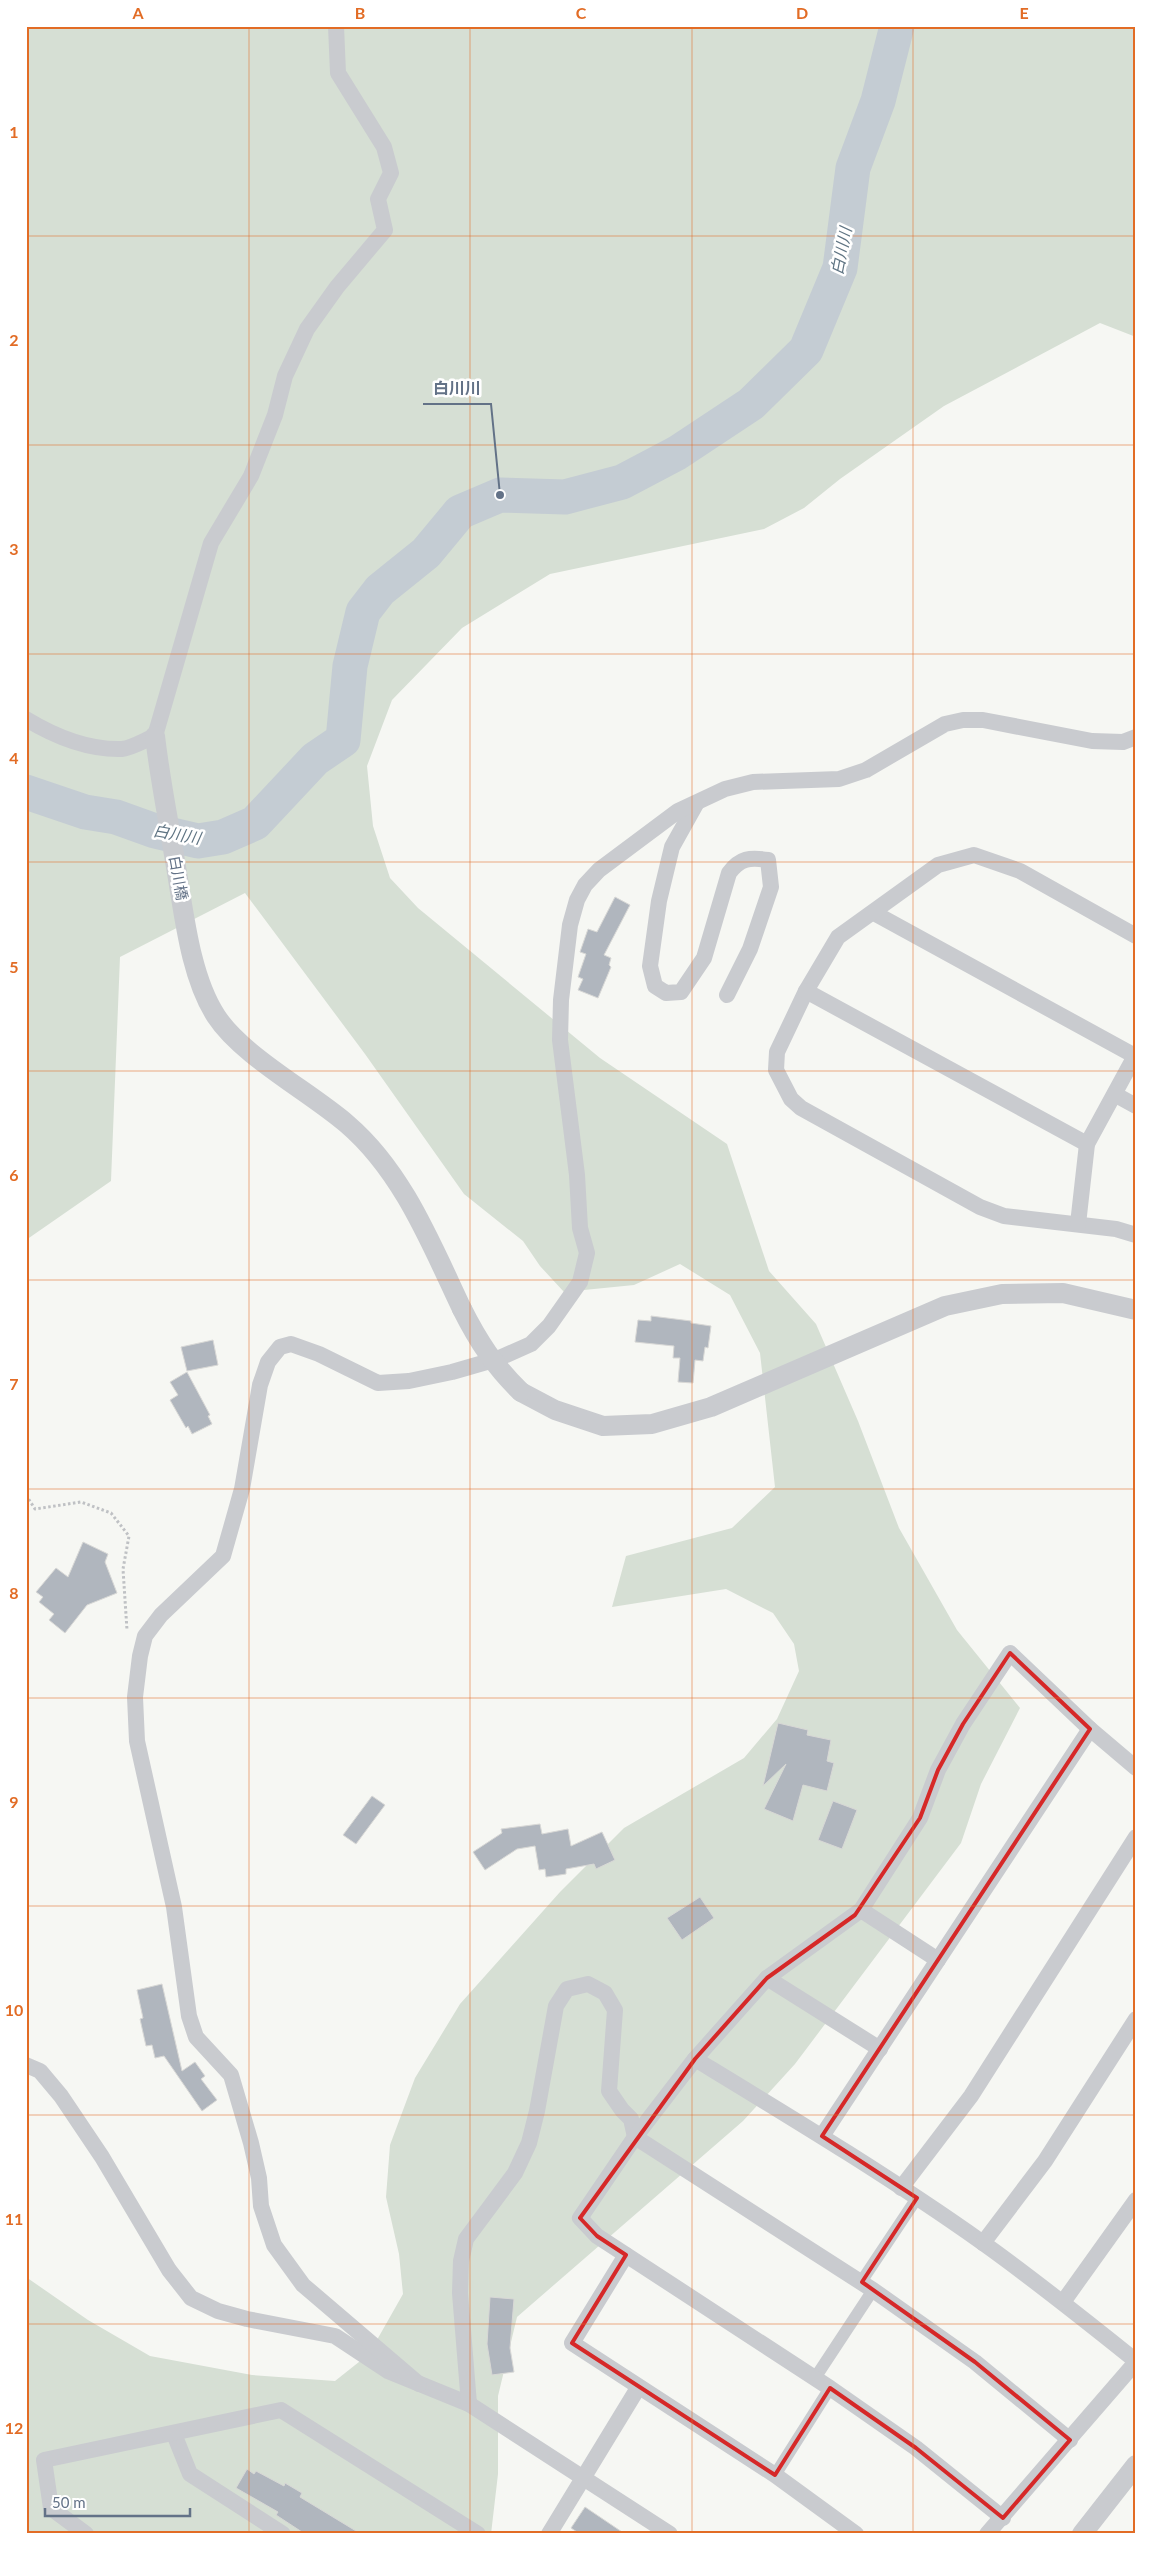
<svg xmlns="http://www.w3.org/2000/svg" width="1162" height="2560" font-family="Lato,'Noto Sans JP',sans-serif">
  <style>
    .green { fill: #d6dfd4 }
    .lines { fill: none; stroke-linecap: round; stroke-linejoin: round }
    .river { stroke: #c4ccd3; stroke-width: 35 }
    .building { fill: #b0b6be; stroke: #d8d8d6 }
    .path { stroke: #bfc1c4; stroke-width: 3; stroke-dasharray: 2.5 2.5; stroke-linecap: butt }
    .pedestrian { stroke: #c9cbcf; stroke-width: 12 }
    .minor { stroke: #c9cbcf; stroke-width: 16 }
    .tertiary { stroke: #c9cbcf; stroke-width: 20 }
    .tertiary-bridge { stroke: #c9cbcf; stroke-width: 20 }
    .marked { fill: none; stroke: #d62828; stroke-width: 4; stroke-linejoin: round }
    .grid { fill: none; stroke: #e26c25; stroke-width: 1; stroke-opacity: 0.55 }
    .labels { text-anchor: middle; stroke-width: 5; stroke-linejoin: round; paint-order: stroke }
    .street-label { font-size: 15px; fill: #637287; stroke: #fff }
    .water-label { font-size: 16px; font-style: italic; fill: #5f7483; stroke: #fff }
    .leader { fill: none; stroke: #637287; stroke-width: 2 }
    .callout-dot { fill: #637287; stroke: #fff; stroke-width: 2 }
    .callout-label { font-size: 16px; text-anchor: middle; font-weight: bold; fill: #637287; stroke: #fff; stroke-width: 5; stroke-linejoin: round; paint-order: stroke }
    .neatline { fill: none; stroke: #e26c25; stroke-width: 2 }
    .grid-label { font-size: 16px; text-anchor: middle; font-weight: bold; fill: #e26c25 }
  </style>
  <rect width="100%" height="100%" fill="#f6f7f3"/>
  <!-- green -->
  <path class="green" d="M 26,26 L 1136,26 L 1136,337 L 1100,323 L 944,406 L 840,479 L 804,508 L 764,529 L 550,574 L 462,628 L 392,700 L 367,766 L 373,826 L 390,878 L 418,908 L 600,1058 L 727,1144 L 769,1271 L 816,1324 L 858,1421 L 899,1528 L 957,1630 L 1020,1708 L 981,1784 L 961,1843 L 795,2064 L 743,2121 L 517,2317 L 498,2396 L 498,2474 L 491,2534 L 26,2534 L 26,2277 L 88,2320 L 150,2356 L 252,2375 L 335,2381 L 369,2354 L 403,2294 L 399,2254 L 386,2197 L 390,2145 L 415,2078 L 460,2004 L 560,1892 L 624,1828 L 744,1758 L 777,1719 L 799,1671 L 794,1644 L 773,1613 L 726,1589 L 612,1607 L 626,1556 L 732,1528 L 775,1487 L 760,1353 L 730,1295 L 680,1264 L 634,1285 L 564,1292 L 540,1266 L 523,1241 L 464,1194 L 365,1054 L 245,893 L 120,957 L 111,1181 L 26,1240 Z"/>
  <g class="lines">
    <!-- river -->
    <path class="river" d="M 26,792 L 85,812 L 116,817 L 155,831 L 198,841 L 223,837 L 255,823 L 315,759 L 343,740 L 350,666 L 363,612 L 380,590 L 426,553 L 460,512 L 500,495 L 565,497 L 622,482 L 677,453 L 751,404 L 806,350 L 840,268 L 853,168 L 878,101 L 897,26"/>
  </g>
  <!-- building -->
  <g class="building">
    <path d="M 615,897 L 630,905 L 604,955 L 611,958 L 609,965 L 611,967 L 598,998 L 578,990 L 583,979 L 578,977 L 586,954 L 580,952 L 588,929 L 597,932 Z"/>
    <path d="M 651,1316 L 691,1321 L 691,1323 L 711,1326 L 708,1348 L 705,1347 L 703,1361 L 695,1360 L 693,1383 L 678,1382 L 680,1358 L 673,1358 L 674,1346 L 635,1342 L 638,1320 L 651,1321 Z"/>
    <path d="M 213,1340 L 218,1365 L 187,1371 L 181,1347 Z"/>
    <path d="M 187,1372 L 210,1415 L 208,1416 L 212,1424 L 192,1434 L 188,1426 L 186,1428 L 170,1400 L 178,1395 L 170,1382 Z"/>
    <path d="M 83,1542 L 108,1554 L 105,1562 L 117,1593 L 87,1605 L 65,1633 L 49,1620 L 54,1614 L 39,1602 L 43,1597 L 36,1592 L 56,1568 L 68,1577 Z"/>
    <path d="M 778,1723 L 808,1730 L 807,1735 L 831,1740 L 827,1761 L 834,1763 L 827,1791 L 803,1785 L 793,1821 L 764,1809 L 786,1764 L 763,1786 Z"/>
    <path d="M 372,1796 L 385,1805 L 356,1844 L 343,1835 Z"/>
    <path d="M 833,1801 L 857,1810 L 842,1849 L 818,1840 Z"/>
    <path d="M 540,1824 L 542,1834 L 568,1829 L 571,1846 L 602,1832 L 615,1860 L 596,1869 L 594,1864 L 566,1869 L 566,1874 L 546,1877 L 545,1869 L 539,1870 L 535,1846 L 517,1849 L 485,1870 L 473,1852 L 502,1833 L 501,1829 Z"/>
    <path d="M 700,1897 L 714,1918 L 682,1940 L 667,1918 Z"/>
    <path d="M 162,1984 L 182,2071 L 195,2062 L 205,2076 L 201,2079 L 217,2100 L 202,2111 L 164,2056 L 155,2058 L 152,2045 L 146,2046 L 140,2019 L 143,2018 L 137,1990 Z"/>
    <path d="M 490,2297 L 514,2299 L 510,2348 L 514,2372 L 492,2375 L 487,2344 Z"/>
    <path d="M 247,2469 L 254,2474 L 256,2471 L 284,2486 L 285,2483 L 302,2493 L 300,2497 L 361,2534 L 305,2534 L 276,2515 L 278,2512 L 236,2488 Z"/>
    <path d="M 585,2507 L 625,2534 L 580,2534 L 571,2528 Z"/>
  </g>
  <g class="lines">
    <!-- path -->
    <path class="path" d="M 26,1495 L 35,1509 L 81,1502 L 111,1513 L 129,1536 L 123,1569 L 127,1630"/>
    <!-- pedestrian -->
    <g class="pedestrian">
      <path d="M 861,2282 L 917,2198"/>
      <path d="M 815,2378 L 873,2290"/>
      <path d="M 775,2475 L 830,2388"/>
    </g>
    <!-- minor -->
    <g class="minor">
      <path d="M 26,719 C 54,736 89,750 122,749 C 132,748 145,740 155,736 L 211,543 L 251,476 L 275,415 L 285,376 L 307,329 L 337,287 L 385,230 L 378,199 L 391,173 L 384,147 L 338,73 L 336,26"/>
      <path d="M 696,804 L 672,847 L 659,901 L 650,966 L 655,986 L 666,993 L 681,992 L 704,958 L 729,873 C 740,858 750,857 768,860 L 771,887 L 750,949 L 727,995"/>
      <path d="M 874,913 L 1135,1056"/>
      <path d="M 1136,936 L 1020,871 L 974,855 L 938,865 L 838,937 L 806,991 L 777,1052 L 776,1070 L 791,1099 L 801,1108 L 980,1207 L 1004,1216 L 1116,1229 L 1136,1235"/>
      <path d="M 806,991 L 1087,1144"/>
      <path d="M 1116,1095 L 1136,1106"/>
      <path d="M 1078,1224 L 1087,1144 L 1136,1054"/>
      <path d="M 861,1910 L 938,1960"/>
      <path d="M 767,1978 L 880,2049"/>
      <path d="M 695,2059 C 792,2118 890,2177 983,2243 C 1035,2280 1086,2321 1136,2361"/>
      <path d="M 26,2065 L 40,2071 L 61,2096 L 102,2157 L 169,2270 L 191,2298 L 218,2311 L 247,2319 L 335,2336 L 388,2371 L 469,2404 L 670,2534"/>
      <path d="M 822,2136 L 1090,1729"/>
      <path d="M 901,2188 L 971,2096 L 1136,1837"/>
      <path d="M 983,2243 L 1045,2161 L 1136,2019"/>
      <path d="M 626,2255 L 572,2343 L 775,2475 L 856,2534"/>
      <path d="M 1063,2302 L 1136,2200"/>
      <path d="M 419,2384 L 303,2285 L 274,2245 L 261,2206 L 259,2178 L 251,2143 L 231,2075 L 196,2037 L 189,2016 L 174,1907 L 137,1741 L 135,1697 L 140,1656 L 145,1636 L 161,1615 L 223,1556 L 242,1489 L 260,1385 L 268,1362 L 280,1347 L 291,1344 L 319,1354 L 378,1383 L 409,1381 L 452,1372 L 497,1359 L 531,1344 L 549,1326 L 580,1282 L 587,1253 L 580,1228 L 577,1175 L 560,1040 L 561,1000 L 570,925 L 577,900 L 585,885 L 599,870 L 678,811 L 725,789 L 753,782 L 839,779 L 866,770 L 945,724 L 963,720 L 983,720 L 1092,741 L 1123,742 L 1136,737"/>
      <path d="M 469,2404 L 460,2293 L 461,2261 L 466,2239 L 515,2173 L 529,2143 L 537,2111 L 556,2006 L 567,1989 L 588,1984 L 605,1993 L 615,2010 L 609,2091 L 622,2110 L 631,2119 L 635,2137 L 873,2290 L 975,2362 L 1070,2440"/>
      <path d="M 174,2434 L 190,2474 L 283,2534"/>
      <path d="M 1003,2518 L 916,2448 L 830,2388 L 597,2236 L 580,2218 L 635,2137 L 695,2059 L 767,1978 L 861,1910 L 920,1818 L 938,1770 L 963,1724 L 1010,1653 L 1090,1729 L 1136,1768"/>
      <path d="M 86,2534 L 51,2508 L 44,2460 L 281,2410 L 478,2534"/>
      <path d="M 549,2534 L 638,2388"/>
      <path d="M 987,2534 L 1136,2362"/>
    </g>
    <!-- tertiary -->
    <g class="tertiary">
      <path d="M 155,736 C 160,780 169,823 176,867 C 184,913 190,976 216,1016 C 242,1056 310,1092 347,1124 C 403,1172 431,1244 462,1309"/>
      <path d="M 521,1392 L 555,1410 L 603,1426 L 652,1424 L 711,1407 L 945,1306 L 1002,1294 L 1063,1293 L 1136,1310"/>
      <path d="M 1082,2534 L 1136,2465"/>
    </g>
    <!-- tertiary-bridge -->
    <path class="tertiary-bridge" d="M 462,1309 C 478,1341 495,1367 521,1392"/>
  </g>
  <!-- marked area -->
  <path class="marked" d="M 1010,1653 L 1090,1729 L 822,2136 L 917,2198 L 862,2282 L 975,2362 L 1070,2440 L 1003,2518 L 916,2448 L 830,2388 L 775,2475 L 572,2343 L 626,2255 L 597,2236 L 580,2218 L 695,2059 L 767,1978 L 855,1915 L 920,1818 L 938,1770 L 963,1724 Z"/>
  <!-- grid -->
  <path class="grid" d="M 249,26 L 249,2534M 470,26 L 470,2534M 692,26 L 692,2534M 913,26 L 913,2534M 26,236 L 1136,236M 26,445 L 1136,445M 26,654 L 1136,654M 26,862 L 1136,862M 26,1071 L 1136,1071M 26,1280 L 1136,1280M 26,1489 L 1136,1489M 26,1698 L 1136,1698M 26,1906 L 1136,1906M 26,2115 L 1136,2115M 26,2324 L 1136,2324"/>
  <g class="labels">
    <!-- street labels -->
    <g class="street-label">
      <text transform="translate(178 878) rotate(80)" y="5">白川橋</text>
    </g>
    <!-- water labels -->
    <g class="water-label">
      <text transform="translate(841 251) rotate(-79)" y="6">白川川</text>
      <text transform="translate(177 834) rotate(10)" y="6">白川川</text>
    </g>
  </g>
  <!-- callouts -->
  <path class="leader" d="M500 495L491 404H423"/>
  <circle class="callout-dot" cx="500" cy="495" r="5"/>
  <g class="callout-label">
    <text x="457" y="394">白川川</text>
  </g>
  <!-- border -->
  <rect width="1162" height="2560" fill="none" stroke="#ffffff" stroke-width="55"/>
  <!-- scale -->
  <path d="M45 2508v8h145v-8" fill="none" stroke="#637287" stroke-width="2.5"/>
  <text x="52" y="2508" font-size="15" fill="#637287" stroke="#ffffff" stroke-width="4" paint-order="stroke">50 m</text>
  <rect x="28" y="28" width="1106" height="2504" class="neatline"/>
  <g class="grid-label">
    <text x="138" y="19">A</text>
    <text x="360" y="19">B</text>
    <text x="581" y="19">C</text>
    <text x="802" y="19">D</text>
    <text x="1024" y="19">E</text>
    <text x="14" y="138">1</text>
    <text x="14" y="346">2</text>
    <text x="14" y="555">3</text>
    <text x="14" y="764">4</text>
    <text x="14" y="973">5</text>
    <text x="14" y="1181">6</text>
    <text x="14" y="1390">7</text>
    <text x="14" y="1599">8</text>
    <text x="14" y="1808">9</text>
    <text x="14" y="2016">10</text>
    <text x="14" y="2225">11</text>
    <text x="14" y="2434">12</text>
  </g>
</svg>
